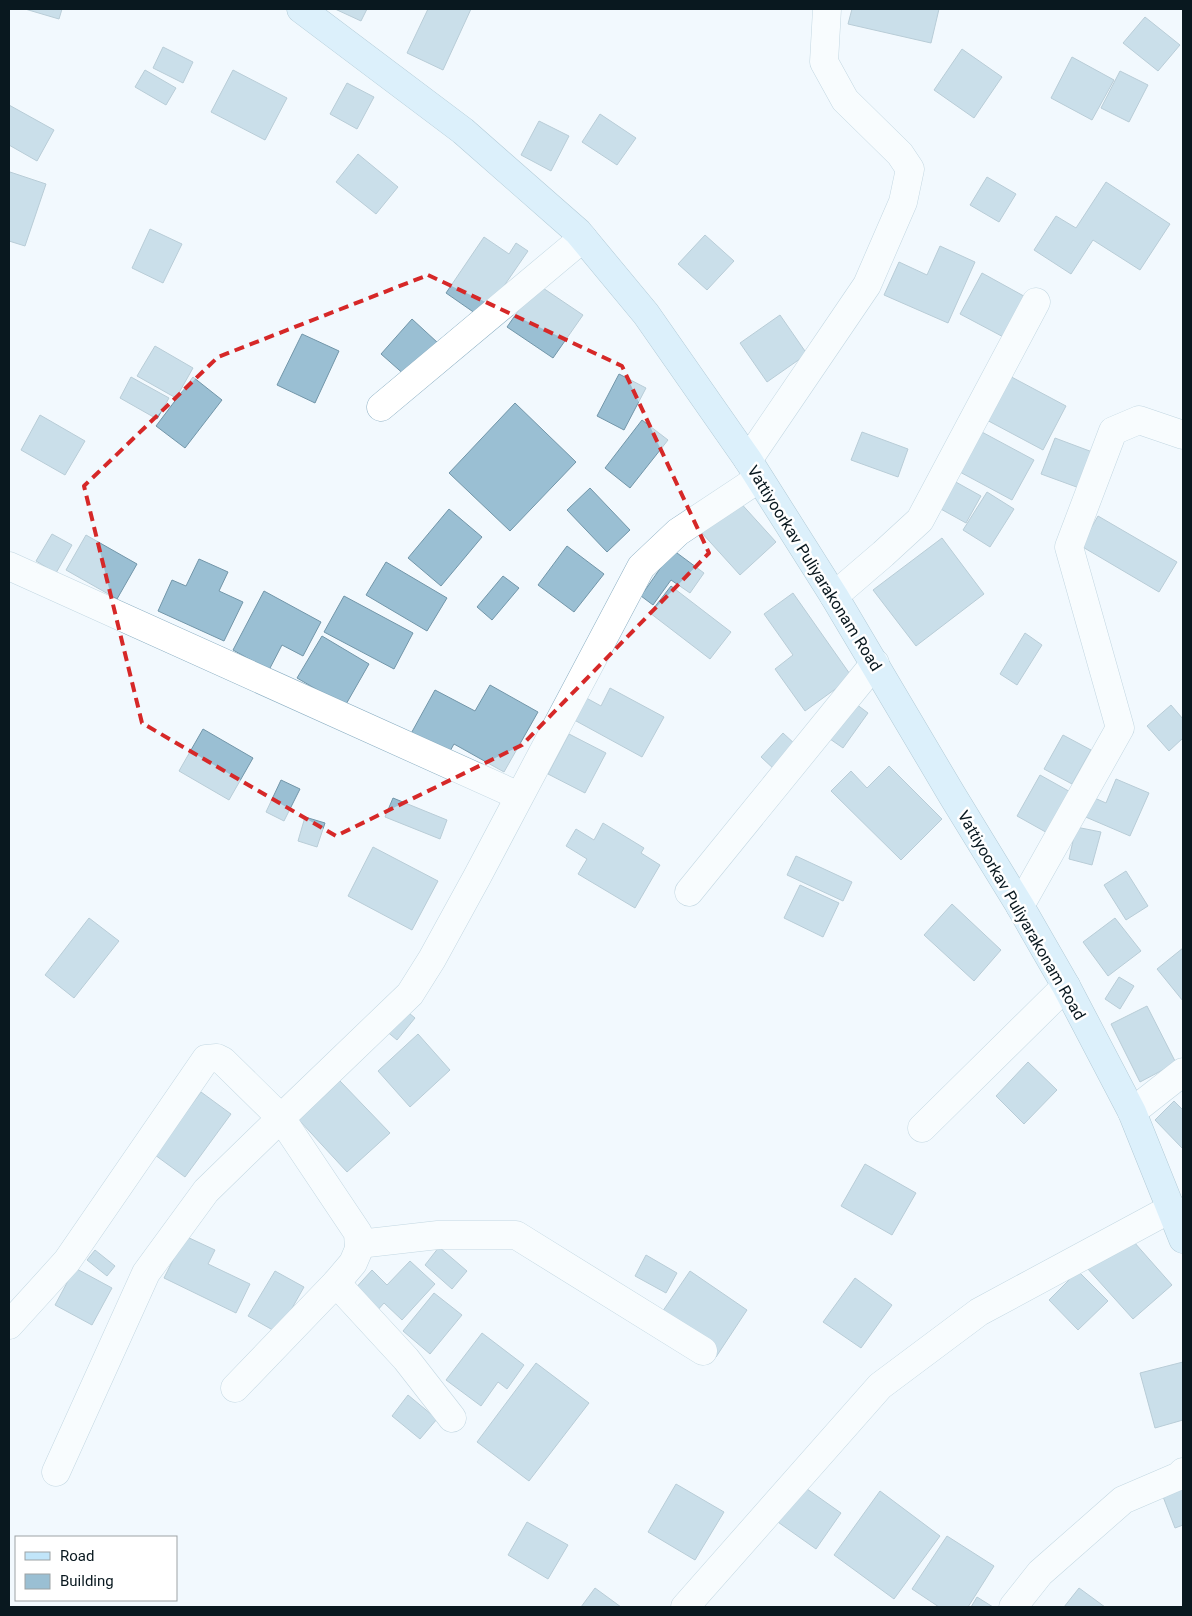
<svg xmlns="http://www.w3.org/2000/svg" width="1192" height="1616" font-family="Roboto,sans-serif">
  <style>
    .building { fill: #9abfd3; stroke: #7296a9 }
    .lines { fill: none; stroke-linecap: round; stroke-linejoin: round }
    .minor-casing { stroke: #8aaec2; stroke-width: 29 }
    .major-casing { stroke: #6592aa; stroke-width: 29 }
    .minor { stroke: #fff; stroke-width: 28 }
    .major { stroke: #c1e5f9; stroke-width: 28 }
    .marked { fill: none; stroke: #d62828; stroke-width: 4; stroke-dasharray: 10 6; stroke-linejoin: round }
    .labels { text-anchor: middle; stroke-width: 5; stroke-linejoin: round; paint-order: stroke }
    .street-label { font-size: 16px; fill: #09181f; stroke: #fff }
  </style>
  <rect width="100%" height="100%" fill="#f2f9fe"/>
  <!-- building -->
  <g class="building">
    <path d="M 25,9 L 62,9 L 59,19 Z"/>
    <path d="M 335,9 L 367,9 L 361,21 Z"/>
    <path d="M 428,9 L 471,9 L 443,70 L 407,53 Z"/>
    <path d="M 852,9 L 939,9 L 931,43 L 848,24 Z"/>
    <path d="M 1145,17 L 1180,45 L 1158,71 L 1123,43 Z"/>
    <path d="M 163,47 L 193,62 L 183,83 L 153,68 Z"/>
    <path d="M 962,49 L 1002,77 L 974,118 L 934,90 Z"/>
    <path d="M 1072,57 L 1114,80 L 1092,120 L 1051,98 Z"/>
    <path d="M 145,70 L 176,88 L 166,105 L 135,87 Z"/>
    <path d="M 233,70 L 287,98 L 265,140 L 211,112 Z"/>
    <path d="M 1120,71 L 1148,85 L 1129,122 L 1101,108 Z"/>
    <path d="M 347,83 L 374,97 L 357,129 L 330,114 Z"/>
    <path d="M 9,105 L 54,130 L 37,161 L 9,145 Z"/>
    <path d="M 600,114 L 636,138 L 617,165 L 582,142 Z"/>
    <path d="M 539,121 L 569,136 L 551,171 L 521,155 Z"/>
    <path d="M 358,154 L 398,187 L 376,214 L 336,182 Z"/>
    <path d="M 10,172 L 46,184 L 25,246 L 9,241 L 9,176 Z"/>
    <path d="M 987,177 L 1016,194 L 999,222 L 970,205 Z"/>
    <path d="M 1106,182 L 1170,224 L 1140,270 L 1093,240 L 1071,274 L 1034,250 L 1056,216 L 1076,228 Z"/>
    <path d="M 150,229 L 182,244 L 163,283 L 132,268 Z"/>
    <path d="M 705,235 L 734,261 L 707,290 L 678,264 Z"/>
    <path d="M 484,237 L 509,254 L 516,243 L 528,251 L 482,318 L 446,293 Z"/>
    <path d="M 940,246 L 975,262 L 948,323 L 884,295 L 899,262 L 927,275 Z"/>
    <path d="M 982,273 L 1031,300 L 1009,340 L 960,314 Z"/>
    <path d="M 537,284 L 583,315 L 553,358 L 507,327 Z"/>
    <path d="M 780,315 L 807,354 L 767,382 L 740,343 Z"/>
    <path d="M 412,319 L 438,343 L 407,377 L 381,354 Z"/>
    <path d="M 302,334 L 339,351 L 315,403 L 277,385 Z"/>
    <path d="M 155,346 L 193,368 L 176,398 L 137,376 Z"/>
    <path d="M 1004,373 L 1066,406 L 1043,450 L 981,417 Z"/>
    <path d="M 619,374 L 646,388 L 624,430 L 597,416 Z"/>
    <path d="M 131,377 L 169,398 L 157,419 L 120,398 Z"/>
    <path d="M 193,377 L 222,400 L 185,448 L 156,426 Z"/>
    <path d="M 515,403 L 576,462 L 510,531 L 449,473 Z"/>
    <path d="M 40,415 L 85,441 L 65,475 L 21,450 Z"/>
    <path d="M 642,420 L 668,440 L 630,488 L 605,468 Z"/>
    <path d="M 980,431 L 1034,460 L 1012,500 L 958,471 Z"/>
    <path d="M 862,432 L 908,449 L 898,477 L 851,460 Z"/>
    <path d="M 1055,438 L 1095,453 L 1082,489 L 1041,474 Z"/>
    <path d="M 954,481 L 981,496 L 966,523 L 939,508 Z"/>
    <path d="M 590,488 L 630,530 L 607,552 L 567,510 Z"/>
    <path d="M 987,492 L 1014,509 L 990,547 L 963,530 Z"/>
    <path d="M 737,499 L 776,542 L 740,575 L 701,532 Z"/>
    <path d="M 449,509 L 482,537 L 441,586 L 408,558 Z"/>
    <path d="M 1098,516 L 1177,562 L 1159,592 L 1081,546 Z"/>
    <path d="M 52,534 L 72,545 L 56,573 L 36,561 Z"/>
    <path d="M 86,535 L 137,564 L 117,599 L 66,570 Z"/>
    <path d="M 942,538 L 984,594 L 916,646 L 873,590 Z"/>
    <path d="M 567,546 L 604,574 L 574,612 L 538,585 Z"/>
    <path d="M 673,550 L 704,573 L 690,593 L 671,580 L 653,605 L 641,596 Z"/>
    <path d="M 199,559 L 228,572 L 219,591 L 243,602 L 224,641 L 158,611 L 172,580 L 186,586 Z"/>
    <path d="M 386,562 L 447,598 L 427,631 L 366,595 Z"/>
    <path d="M 503,576 L 519,588 L 492,620 L 477,607 Z"/>
    <path d="M 671,586 L 731,632 L 710,659 L 650,613 Z"/>
    <path d="M 264,591 L 321,622 L 303,656 L 282,645 L 269,670 L 233,650 Z"/>
    <path d="M 793,593 L 852,677 L 805,711 L 775,669 L 793,655 L 764,614 Z"/>
    <path d="M 344,596 L 413,633 L 394,669 L 324,632 Z"/>
    <path d="M 1025,633 L 1042,645 L 1017,685 L 1000,674 Z"/>
    <path d="M 322,636 L 369,664 L 345,706 L 297,678 Z"/>
    <path d="M 490,685 L 538,712 L 504,772 L 454,744 L 445,760 L 408,739 L 435,690 L 475,711 Z"/>
    <path d="M 610,688 L 664,717 L 642,757 L 567,716 L 579,694 L 601,706 Z"/>
    <path d="M 856,704 L 868,713 L 843,748 L 830,739 Z"/>
    <path d="M 1171,705 L 1183,719 L 1183,738 L 1169,751 L 1147,726 Z"/>
    <path d="M 203,729 L 253,758 L 229,800 L 179,771 Z"/>
    <path d="M 783,733 L 797,746 L 775,770 L 761,757 Z"/>
    <path d="M 569,734 L 606,753 L 585,793 L 548,774 Z"/>
    <path d="M 1063,735 L 1091,750 L 1072,784 L 1044,769 Z"/>
    <path d="M 889,766 L 942,819 L 901,860 L 831,791 L 851,771 L 867,788 Z"/>
    <path d="M 1040,775 L 1074,794 L 1051,835 L 1017,816 Z"/>
    <path d="M 1116,779 L 1149,793 L 1130,836 L 1081,815 L 1090,796 L 1106,803 Z"/>
    <path d="M 281,780 L 300,789 L 284,821 L 266,812 Z"/>
    <path d="M 393,798 L 447,820 L 440,839 L 385,817 Z"/>
    <path d="M 305,817 L 325,823 L 317,847 L 298,841 Z"/>
    <path d="M 603,823 L 644,848 L 641,853 L 660,865 L 635,908 L 578,874 L 587,859 L 566,846 L 576,829 L 594,840 Z"/>
    <path d="M 1076,827 L 1101,832 L 1092,865 L 1069,859 Z"/>
    <path d="M 373,847 L 438,881 L 412,930 L 348,896 Z"/>
    <path d="M 796,856 L 852,882 L 843,901 L 787,875 Z"/>
    <path d="M 1126,871 L 1148,906 L 1126,920 L 1104,885 Z"/>
    <path d="M 800,885 L 839,903 L 823,937 L 784,918 Z"/>
    <path d="M 952,904 L 1001,950 L 974,981 L 924,935 Z"/>
    <path d="M 89,918 L 119,941 L 74,998 L 45,975 Z"/>
    <path d="M 1115,918 L 1141,951 L 1108,976 L 1083,942 Z"/>
    <path d="M 1183,948 L 1183,1001 L 1157,969 Z"/>
    <path d="M 1119,977 L 1134,986 L 1120,1009 L 1105,999 Z"/>
    <path d="M 1147,1006 L 1176,1063 L 1140,1082 L 1111,1024 Z"/>
    <path d="M 403,1008 L 415,1018 L 397,1040 L 385,1030 Z"/>
    <path d="M 418,1034 L 450,1070 L 410,1107 L 378,1071 Z"/>
    <path d="M 1028,1062 L 1057,1090 L 1024,1124 L 996,1096 Z"/>
    <path d="M 340,1081 L 390,1133 L 347,1172 L 299,1120 Z"/>
    <path d="M 201,1092 L 231,1114 L 185,1177 L 155,1155 Z"/>
    <path d="M 1174,1101 L 1183,1110 L 1183,1146 L 1182,1148 L 1155,1120 Z"/>
    <path d="M 865,1164 L 916,1193 L 892,1235 L 841,1206 Z"/>
    <path d="M 1126,1233 L 1172,1285 L 1133,1319 L 1087,1268 Z"/>
    <path d="M 185,1236 L 215,1250 L 208,1264 L 250,1284 L 236,1313 L 164,1278 Z"/>
    <path d="M 439,1247 L 467,1271 L 452,1289 L 425,1265 Z"/>
    <path d="M 95,1250 L 115,1266 L 107,1276 L 87,1260 Z"/>
    <path d="M 646,1255 L 677,1273 L 666,1293 L 635,1276 Z"/>
    <path d="M 410,1261 L 435,1284 L 402,1320 L 384,1303 L 376,1312 L 353,1291 L 372,1270 L 387,1285 Z"/>
    <path d="M 75,1268 L 112,1288 L 92,1325 L 55,1305 Z"/>
    <path d="M 275,1271 L 304,1287 L 278,1333 L 248,1316 Z"/>
    <path d="M 690,1271 L 747,1310 L 716,1357 L 658,1318 Z"/>
    <path d="M 1078,1271 L 1108,1301 L 1078,1330 L 1049,1300 Z"/>
    <path d="M 855,1278 L 892,1305 L 861,1348 L 823,1322 Z"/>
    <path d="M 434,1293 L 462,1315 L 430,1354 L 403,1331 Z"/>
    <path d="M 482,1333 L 524,1365 L 507,1389 L 498,1382 L 481,1406 L 446,1380 Z"/>
    <path d="M 1183,1362 L 1183,1420 L 1155,1428 L 1140,1373 Z"/>
    <path d="M 536,1363 L 589,1403 L 529,1481 L 477,1442 Z"/>
    <path d="M 408,1395 L 437,1419 L 420,1439 L 392,1416 Z"/>
    <path d="M 676,1484 L 724,1512 L 695,1560 L 648,1532 Z"/>
    <path d="M 800,1484 L 841,1513 L 816,1549 L 775,1520 Z"/>
    <path d="M 1183,1486 L 1183,1525 L 1175,1528 L 1162,1494 Z"/>
    <path d="M 880,1491 L 940,1536 L 894,1599 L 834,1555 Z"/>
    <path d="M 527,1522 L 568,1545 L 548,1579 L 508,1555 Z"/>
    <path d="M 947,1536 L 994,1566 L 968,1607 L 939,1607 L 912,1589 Z"/>
    <path d="M 595,1588 L 621,1607 L 581,1607 Z"/>
    <path d="M 1079,1588 L 1105,1607 L 1064,1607 Z"/>
    <path d="M 977,1597 L 993,1607 L 971,1607 Z"/>
  </g>
  <g class="lines">
    <!-- minor casing -->
    <g class="minor-casing">
      <g id="minor">
        <path d="M 381,407 L 583,238"/>
        <path d="M 748,460 L 867,285 L 903,202 L 910,169 L 900,154 L 845,100 L 824,62 L 827,9"/>
        <path d="M 9,566 L 519,796"/>
        <path d="M 834,596 L 883,554 L 920,520 L 1036,302"/>
        <path d="M 689,892 L 875,663"/>
        <path d="M 1020,906 L 1120,728 L 1069,547 L 1113,431 L 1139,420 L 1183,435"/>
        <path d="M 1132,1112 L 1183,1072"/>
        <path d="M 922,1128 L 1066,986"/>
        <path d="M 359,1244 L 438,1235 L 516,1235 L 703,1351"/>
        <path d="M 336,1283 L 406,1359 L 452,1418"/>
        <path d="M 9,1325 L 67,1261 L 206,1059 L 217,1058 L 223,1061 L 281,1118 L 410,994 L 432,959 L 477,877 L 641,567 L 678,532 L 758,479"/>
        <path d="M 56,1472 L 146,1273 L 206,1191 L 281,1118 L 358,1233 L 359,1249 L 353,1263 L 336,1283 L 235,1388"/>
        <path d="M 685,1607 L 880,1386 L 979,1312 L 1172,1208"/>
        <path d="M 1013,1607 L 1040,1573 L 1123,1500 L 1179,1476 L 1183,1472"/>
      </g>
    </g>
    <!-- major casing -->
    <g class="major-casing">
      <path id="major" d="M 301,9 L 463,131 L 578,232 L 646,314 L 748,460 L 834,596 L 952,795 L 1020,906 L 1066,986 L 1132,1112 L 1183,1239"/>
    </g>
    <!-- minor -->
    <use href="#minor" class="minor"/>
    <!-- major -->
    <use href="#major" class="major"/>
  </g>
  <!-- marked area -->
  <path d="M0 0H1192V1616H0ZM 428,275 L 622,366 L 709,553 L 522,745 L 336,836 L 142,723 L 84,486 L 218,357 Z" fill="#f2f9fe" fill-opacity=".55" fill-rule="evenodd"/>
  <path class="marked" d="M 428,275 L 622,366 L 709,553 L 522,745 L 336,836 L 142,723 L 84,486 L 218,357 Z"/>
  <g class="labels">
    <!-- street labels -->
    <g class="street-label">
      <text transform="translate(815 568) rotate(58)" y="6">Vattiyoorkav Puliyarakonam Road</text>
      <text transform="translate(1022 915) rotate(60)" y="6">Vattiyoorkav Puliyarakonam Road</text>
    </g>
  </g>
  <!-- border -->
  <rect width="1192" height="1616" fill="none" stroke="#09181f" stroke-width="20"/>
  <!-- legend -->
  <rect x="15" y="1536" width="162" height="65" fill="#ffffff" stroke="#9da3a5"/>
  <rect x="25" y="1552" width="25" height="8" fill="#c1e5f9" stroke="#9da3a5"/>
  <text x="60" y="1561" font-size="15" fill="#09181f">Road</text>
  <rect x="25" y="1574" width="25" height="15" fill="#9abfd3" stroke="#9da3a5"/>
  <text x="60" y="1586" font-size="15" fill="#09181f">Building</text>
</svg>
